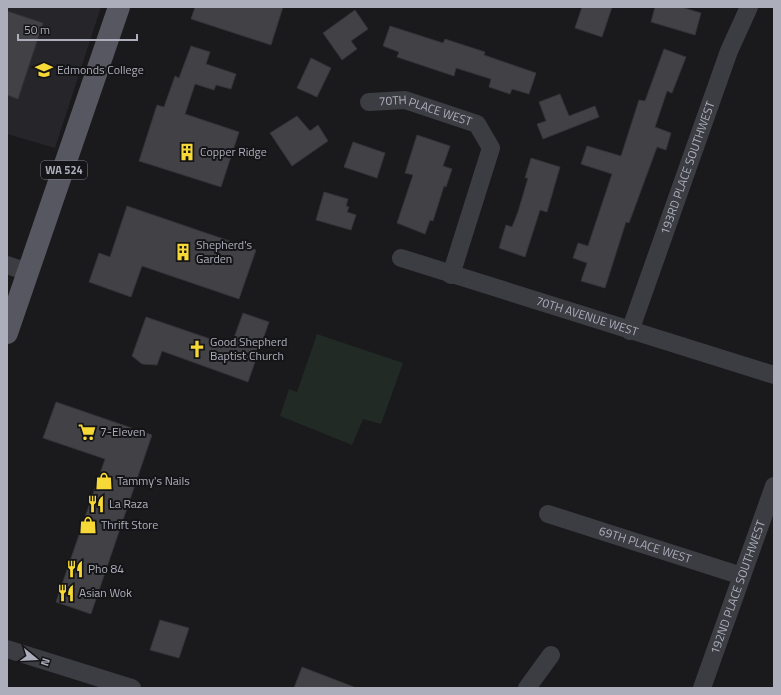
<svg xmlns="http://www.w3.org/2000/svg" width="781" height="695" font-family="'Titillium Web',sans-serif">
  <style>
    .built { fill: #262529 }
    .green { fill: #212a24 }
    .building { fill: #414146; stroke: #343338 }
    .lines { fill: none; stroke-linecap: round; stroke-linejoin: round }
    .minor { stroke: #3c3c43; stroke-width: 18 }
    .major { stroke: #565760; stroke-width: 22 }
    .labels { text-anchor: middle; stroke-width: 4; stroke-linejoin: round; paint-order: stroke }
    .shield { fill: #151417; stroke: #7f808a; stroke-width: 1 }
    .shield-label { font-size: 11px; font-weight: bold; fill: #acaebb }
    .poi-label { font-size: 12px; fill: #acaebb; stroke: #151417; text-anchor: start }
    .street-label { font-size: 12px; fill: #acaebb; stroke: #151417 }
  </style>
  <rect width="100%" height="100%" fill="#1a191c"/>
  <!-- built -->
  <path class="built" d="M 7,7 L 101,7 L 55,148 L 7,134 Z"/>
  <!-- green -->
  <path class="green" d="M 317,334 L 403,363 L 381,424 L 363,419 L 352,445 L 280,416 L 289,389 L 297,392 Z"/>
  <!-- building -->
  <g class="building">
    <path d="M 195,7 L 283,7 L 271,45 L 191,19 Z"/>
    <path d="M 582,7 L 612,7 L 602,37 L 575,28 Z"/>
    <path d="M 655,7 L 681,7 L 701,13 L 695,35 L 651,22 Z"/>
    <path d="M 355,10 L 368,29 L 351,41 L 357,49 L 342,60 L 323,33 Z"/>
    <path d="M 7,11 L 43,23 L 18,99 L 7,95 Z"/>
    <path d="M 390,26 L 443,43 L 445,39 L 485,52 L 484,55 L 536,73 L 529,94 L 512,89 L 510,94 L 489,87 L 491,79 L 456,68 L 454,76 L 397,57 L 399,52 L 383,46 Z"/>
    <path d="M 191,46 L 210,52 L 206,64 L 236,74 L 231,89 L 216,85 L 214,90 L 195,84 L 185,114 L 239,132 L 221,187 L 139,161 L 157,105 L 164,107 L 175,76 L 179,78 Z"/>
    <path d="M 664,49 L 686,57 L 672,93 L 667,91 L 655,127 L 671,133 L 666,150 L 657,147 L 629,223 L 626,222 L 605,288 L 581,281 L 587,263 L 573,258 L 578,243 L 588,246 L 612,174 L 581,164 L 587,146 L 621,156 L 639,100 L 645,101 Z"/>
    <path d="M 311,58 L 331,68 L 317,97 L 297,88 Z"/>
    <path d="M 560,94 L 569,116 L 595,106 L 599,117 L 543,139 L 537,124 L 546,121 L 539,102 Z"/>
    <path d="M 297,116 L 310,131 L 318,125 L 328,141 L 292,166 L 270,133 Z"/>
    <path d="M 417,135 L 450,146 L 443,166 L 452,169 L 446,187 L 444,186 L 433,221 L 430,220 L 425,234 L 397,223 L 413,175 L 405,173 Z"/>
    <path d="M 353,142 L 385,153 L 377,178 L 344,167 Z"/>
    <path d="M 531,158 L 560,167 L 547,212 L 540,210 L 525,257 L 499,248 L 506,225 L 512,227 L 518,212 L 528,178 L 525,178 Z"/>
    <path d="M 324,192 L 348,199 L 346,206 L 349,207 L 347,212 L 356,215 L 351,230 L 316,220 Z"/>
    <path d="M 127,206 L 256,250 L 239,299 L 142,266 L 131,297 L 89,282 L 99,253 L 110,257 Z"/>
    <path d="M 243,313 L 269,322 L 248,382 L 162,351 L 157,365 L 142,364 L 132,356 L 146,317 L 231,346 Z"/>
    <path d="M 56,402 L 152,435 L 91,614 L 56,602 L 105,459 L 43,438 Z"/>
    <path d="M 160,620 L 189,628 L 179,658 L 150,650 Z"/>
    <path d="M 302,667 L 354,687 L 354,688 L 294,688 Z"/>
  </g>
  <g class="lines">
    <!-- minor -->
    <g class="minor">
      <path id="s1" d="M 369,102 L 405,100 L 477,124 L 491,148 L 451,275"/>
      <path id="s2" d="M 401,258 L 774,375"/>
      <path d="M 7,265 L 28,272"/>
      <path id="s3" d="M 630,331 L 729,51 L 749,7"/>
      <path id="s4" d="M 548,514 L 742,576"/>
      <path d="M 7,649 L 132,688"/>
      <path d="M 527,688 L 551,655"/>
      <path id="s5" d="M 702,688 L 774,486"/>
    </g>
    <!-- major -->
    <path class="major" d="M 7,333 L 119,7"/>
  </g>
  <!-- icons -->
  <defs>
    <g id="university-bare" transform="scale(1.38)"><path d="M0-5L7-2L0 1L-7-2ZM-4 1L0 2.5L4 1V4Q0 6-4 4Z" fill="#f6d937" stroke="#151417" stroke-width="2.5" paint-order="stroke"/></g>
    <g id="building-bare" transform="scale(1.38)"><path d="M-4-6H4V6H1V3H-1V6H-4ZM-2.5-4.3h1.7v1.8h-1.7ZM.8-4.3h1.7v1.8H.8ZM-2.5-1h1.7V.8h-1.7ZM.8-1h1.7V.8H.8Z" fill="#f6d937" stroke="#151417" stroke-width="2.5" paint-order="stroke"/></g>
    <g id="church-bare" transform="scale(1.38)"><path d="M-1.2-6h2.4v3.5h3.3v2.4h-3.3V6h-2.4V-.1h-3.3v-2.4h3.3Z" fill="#f6d937" stroke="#151417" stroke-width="2.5" paint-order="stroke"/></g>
    <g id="supermarket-bare" transform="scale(1.38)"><path d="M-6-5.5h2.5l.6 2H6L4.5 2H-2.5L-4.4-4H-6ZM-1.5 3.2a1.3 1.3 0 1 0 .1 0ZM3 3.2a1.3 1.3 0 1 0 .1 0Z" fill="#f6d937" stroke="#151417" stroke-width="2.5" paint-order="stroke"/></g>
    <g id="shop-bare" transform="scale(1.38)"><path d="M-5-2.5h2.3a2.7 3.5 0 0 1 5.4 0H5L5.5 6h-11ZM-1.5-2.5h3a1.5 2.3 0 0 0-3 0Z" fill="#f6d937" stroke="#151417" stroke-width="2.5" paint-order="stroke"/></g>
    <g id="restaurant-bare" transform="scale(1.38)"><path d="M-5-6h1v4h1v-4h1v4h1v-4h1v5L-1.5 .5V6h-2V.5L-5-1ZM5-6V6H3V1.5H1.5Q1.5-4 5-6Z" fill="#f6d937" stroke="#151417" stroke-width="2.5" paint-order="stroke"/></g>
  </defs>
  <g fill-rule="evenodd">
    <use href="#university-bare" x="44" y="70"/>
    <use href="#building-bare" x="187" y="152"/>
    <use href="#building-bare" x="183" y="252"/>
    <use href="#church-bare" x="197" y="349"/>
    <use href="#supermarket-bare" x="87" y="432"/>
    <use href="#shop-bare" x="104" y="481"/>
    <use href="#restaurant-bare" x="96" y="504"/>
    <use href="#shop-bare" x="88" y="525"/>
    <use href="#restaurant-bare" x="75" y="569"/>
    <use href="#restaurant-bare" x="66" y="593"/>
  </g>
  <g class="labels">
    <!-- shield labels -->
    <rect class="shield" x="41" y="161" width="46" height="18" rx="3"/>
    <g class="shield-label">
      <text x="64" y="174">WA 524</text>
    </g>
    <!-- poi labels -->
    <g class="poi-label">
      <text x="57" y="74">Edmonds College</text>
      <text x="200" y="156">Copper Ridge</text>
      <text x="196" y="249">Shepherd's<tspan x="196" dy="14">Garden</tspan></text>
      <text x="210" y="346">Good Shepherd<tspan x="210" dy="14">Baptist Church</tspan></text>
      <text x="100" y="436">7-Eleven</text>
      <text x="117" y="485">Tammy's Nails</text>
      <text x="109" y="508">La Raza</text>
      <text x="101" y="529">Thrift Store</text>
      <text x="88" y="573">Pho 84</text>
      <text x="79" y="597">Asian Wok</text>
    </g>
    <!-- street labels -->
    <g class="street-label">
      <text dy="4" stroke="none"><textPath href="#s1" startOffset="58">70TH PLACE WEST</textPath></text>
      <text dy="4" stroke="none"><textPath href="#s3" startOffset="173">193RD PLACE SOUTHWEST</textPath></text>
      <text dy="4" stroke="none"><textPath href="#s2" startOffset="195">70TH AVENUE WEST</textPath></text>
      <text dy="4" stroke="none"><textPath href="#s4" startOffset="102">69TH PLACE WEST</textPath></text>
      <text dy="4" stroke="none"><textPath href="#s5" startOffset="107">192ND PLACE SOUTHWEST</textPath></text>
    </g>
  </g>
  <!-- border -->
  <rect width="781" height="695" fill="none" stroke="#acaebb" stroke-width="16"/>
  <!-- north arrow -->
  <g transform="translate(36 659) rotate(108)" stroke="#151417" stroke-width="3" paint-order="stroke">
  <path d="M0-3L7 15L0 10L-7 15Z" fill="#acaebb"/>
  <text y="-6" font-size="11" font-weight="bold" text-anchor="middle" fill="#acaebb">N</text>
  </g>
  <!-- scale -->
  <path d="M18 34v6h119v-6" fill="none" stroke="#acaebb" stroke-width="2"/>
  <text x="24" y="34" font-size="12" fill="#acaebb" stroke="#151417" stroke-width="3" paint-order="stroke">50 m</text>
</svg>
